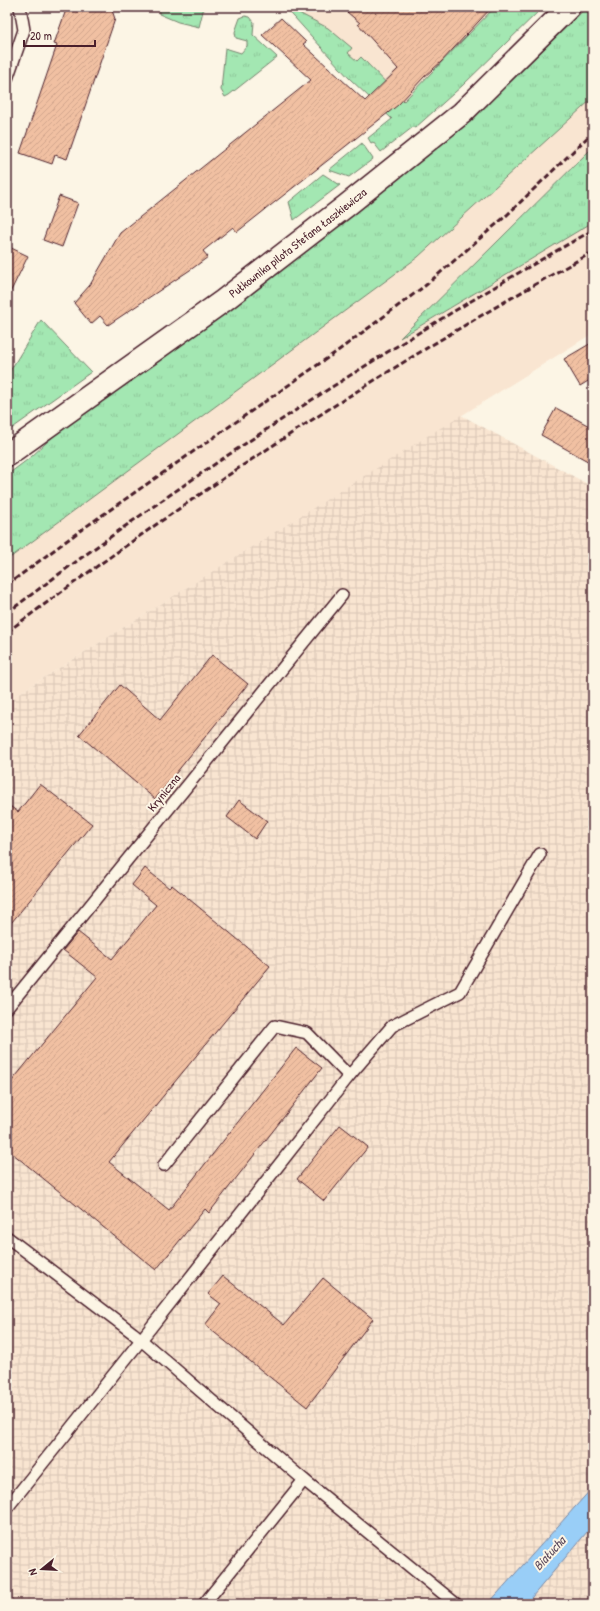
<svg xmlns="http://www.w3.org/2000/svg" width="600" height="1611" font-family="'Patrick Hand',sans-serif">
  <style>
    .built { fill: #f9e5d1 }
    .industrial { fill: url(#industrial-grid) }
    .grass { fill: url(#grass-tufts); stroke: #76836e }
    .water { fill: #99cef7; stroke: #7988a5 }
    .building { fill: url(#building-hatch); stroke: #4a1f2b }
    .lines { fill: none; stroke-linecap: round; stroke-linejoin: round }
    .lane-casing { stroke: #4a1f2b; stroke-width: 14 }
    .street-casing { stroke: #4a1f2b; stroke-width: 25 }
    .lane { stroke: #fcf5e5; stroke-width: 11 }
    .street { stroke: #fcf5e5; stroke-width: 22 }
    .rail { stroke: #4a1f2b; stroke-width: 3; stroke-dasharray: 6 3; stroke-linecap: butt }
    .labels { text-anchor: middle; stroke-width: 4; stroke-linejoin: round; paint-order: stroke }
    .street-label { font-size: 12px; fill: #4a1f2b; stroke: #fcf5e5 }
    .water-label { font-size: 13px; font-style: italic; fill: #5e4b5e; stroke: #fcf5e5 }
  </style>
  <defs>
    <pattern id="industrial-grid" width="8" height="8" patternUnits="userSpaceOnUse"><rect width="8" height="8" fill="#f9e5d1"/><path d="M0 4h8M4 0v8" fill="none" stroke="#d7c4b4"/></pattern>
    <pattern id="grass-tufts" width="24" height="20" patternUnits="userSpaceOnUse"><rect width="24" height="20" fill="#a3e7b2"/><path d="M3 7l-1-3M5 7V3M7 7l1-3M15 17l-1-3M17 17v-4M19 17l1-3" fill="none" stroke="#8ec699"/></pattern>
    <pattern id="building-hatch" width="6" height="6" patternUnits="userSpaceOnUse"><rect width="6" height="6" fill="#f1c0a2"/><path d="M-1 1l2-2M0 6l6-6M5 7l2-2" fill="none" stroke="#d0a58c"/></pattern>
  </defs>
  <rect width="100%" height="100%" fill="#fcf5e5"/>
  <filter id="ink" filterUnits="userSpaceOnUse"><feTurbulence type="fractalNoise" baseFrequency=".025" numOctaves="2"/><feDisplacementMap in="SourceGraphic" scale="8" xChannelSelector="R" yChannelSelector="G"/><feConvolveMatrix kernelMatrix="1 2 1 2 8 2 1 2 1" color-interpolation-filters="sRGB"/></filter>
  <g filter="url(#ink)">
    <!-- built -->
    <g class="built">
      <path d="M 292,7 L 530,7 L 409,123 Z"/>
      <path d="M 593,68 L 593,147 L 402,337 L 593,222 L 593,333 L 7,701 L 7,545 Z"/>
    </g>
    <!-- industrial -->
    <path class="industrial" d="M 461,415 L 593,487 L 593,1604 L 7,1604 L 7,701 Z"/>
    <!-- grass -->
    <g class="grass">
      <path d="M 161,7 L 204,7 L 199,27 L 178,22 L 159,14 Z"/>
      <path d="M 285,7 L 294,7 L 299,13 L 328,28 L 352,48 L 348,53 L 357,61 L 361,57 L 404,101 L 495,7 L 543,7 L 463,85 L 415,128 L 413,127 L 381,152 L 373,142 L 371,143 L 368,138 L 392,119 L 349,78 Z"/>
      <path d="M 587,7 L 593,7 L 593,98 L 418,257 L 7,560 L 7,475 L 31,457 L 61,429 L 244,299 L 386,189 L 491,100 Z"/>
      <path d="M 245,16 L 250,17 L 254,22 L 253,35 L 277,57 L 229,95 L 225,97 L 221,90 L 225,48 L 241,53 L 247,46 L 247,41 L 236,38 L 235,32 L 240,18 Z"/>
      <path d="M 362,143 L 373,159 L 349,177 L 329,170 Z"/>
      <path d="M 593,147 L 593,222 L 400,338 Z"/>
      <path d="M 323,174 L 340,185 L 294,220 L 289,202 Z"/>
      <path d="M 41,320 L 91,372 L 7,432 L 7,376 Z"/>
    </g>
    <!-- water -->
    <path class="water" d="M 593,1487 L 593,1525 L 526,1604 L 488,1604 Z"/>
    <!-- building -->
    <g class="building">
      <path d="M 67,7 L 111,7 L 115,19 L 67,159 L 55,155 L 52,164 L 20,153 L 57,45 L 54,44 Z"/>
      <path d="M 341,7 L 492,7 L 441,62 L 424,77 L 398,105 L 237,232 L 233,227 L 203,251 L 208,257 L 193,268 L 108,325 L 100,316 L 91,324 L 74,303 L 90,285 L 120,233 L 311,80 L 262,35 L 281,18 L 306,42 L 303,44 L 365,101 L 398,69 L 358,24 L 360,23 Z"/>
      <path d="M 59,196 L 78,203 L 62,247 L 43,240 Z"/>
      <path d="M 7,246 L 28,256 L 7,299 Z"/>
      <path d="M 593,342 L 593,378 L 580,386 L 564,359 Z"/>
      <path d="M 556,408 L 593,428 L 593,464 L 541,435 Z"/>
      <path d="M 212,655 L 248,684 L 155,799 L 79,735 L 120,685 L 160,720 Z"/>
      <path d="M 40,784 L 92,824 L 7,928 L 7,804 L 18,812 Z"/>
      <path d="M 239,800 L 267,821 L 255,839 L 227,817 Z"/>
      <path d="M 145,868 L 169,888 L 172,885 L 270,966 L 109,1162 L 169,1210 L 296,1048 L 322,1068 L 209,1213 L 205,1209 L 156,1270 L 7,1149 L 7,1087 L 97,977 L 63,950 L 78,932 L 112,959 L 156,905 L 132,885 Z"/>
      <path d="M 340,1125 L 368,1147 L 324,1201 L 297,1179 Z"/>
      <path d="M 223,1276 L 284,1325 L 323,1278 L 373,1319 L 307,1407 L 205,1325 L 221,1304 L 208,1294 Z"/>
    </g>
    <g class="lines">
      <!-- lane casing -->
      <g class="lane-casing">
        <g id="lane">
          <path d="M 7,79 L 24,30 L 20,7"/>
          <path d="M 7,1008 L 342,595"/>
          <path d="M 349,1076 L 392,1026 L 460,992 L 540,854"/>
          <path d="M 7,1237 L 133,1333 L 304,1480 L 456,1604"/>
          <path d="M 7,1508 L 141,1340 L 349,1076 L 307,1033 L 275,1026 L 164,1165"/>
          <path d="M 204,1604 L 304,1480"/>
        </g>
      </g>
      <!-- street casing -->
      <g class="street-casing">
        <g id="street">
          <path id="s1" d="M 7,455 L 223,301 L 346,206 L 462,113 L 569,7"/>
        </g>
      </g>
      <!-- lane -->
      <use href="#lane" class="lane"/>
      <!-- street -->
      <use href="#street" class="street"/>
      <!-- rail -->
      <g class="rail">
        <path d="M 7,585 L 81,530 L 339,350 L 426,285 L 507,215 L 593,132"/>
        <path d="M 7,613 C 193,472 390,345 593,230"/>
        <path d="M 7,632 C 194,493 389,364 593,252"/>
      </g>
    </g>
  </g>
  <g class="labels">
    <!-- street labels -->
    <g class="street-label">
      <text dy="4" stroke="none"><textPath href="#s1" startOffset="360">Pułkownika pilota Stefana Łaszkiewicza</textPath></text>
      <text transform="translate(164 793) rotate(-51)" y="4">Kryniczna</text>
    </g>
    <!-- water labels -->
    <g class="water-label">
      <text transform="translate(549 1553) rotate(-48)" y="5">Białucha</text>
    </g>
  </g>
  <!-- margin -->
  <rect width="600" height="1611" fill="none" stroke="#fcf5e5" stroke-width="24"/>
  <rect x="12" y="12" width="576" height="1587" fill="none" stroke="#4a1f2b" stroke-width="1.5" filter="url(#ink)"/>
  <!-- north arrow -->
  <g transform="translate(42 1569) rotate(252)" stroke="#fcf5e5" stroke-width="3" paint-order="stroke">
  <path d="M0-3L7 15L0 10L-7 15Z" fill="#4a1f2b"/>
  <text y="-6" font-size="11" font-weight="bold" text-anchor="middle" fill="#4a1f2b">N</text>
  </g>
  <!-- scale -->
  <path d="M24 40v6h71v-6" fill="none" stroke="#4a1f2b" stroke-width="2"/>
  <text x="30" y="40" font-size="12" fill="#4a1f2b" stroke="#fcf5e5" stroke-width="3" paint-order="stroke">20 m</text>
</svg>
